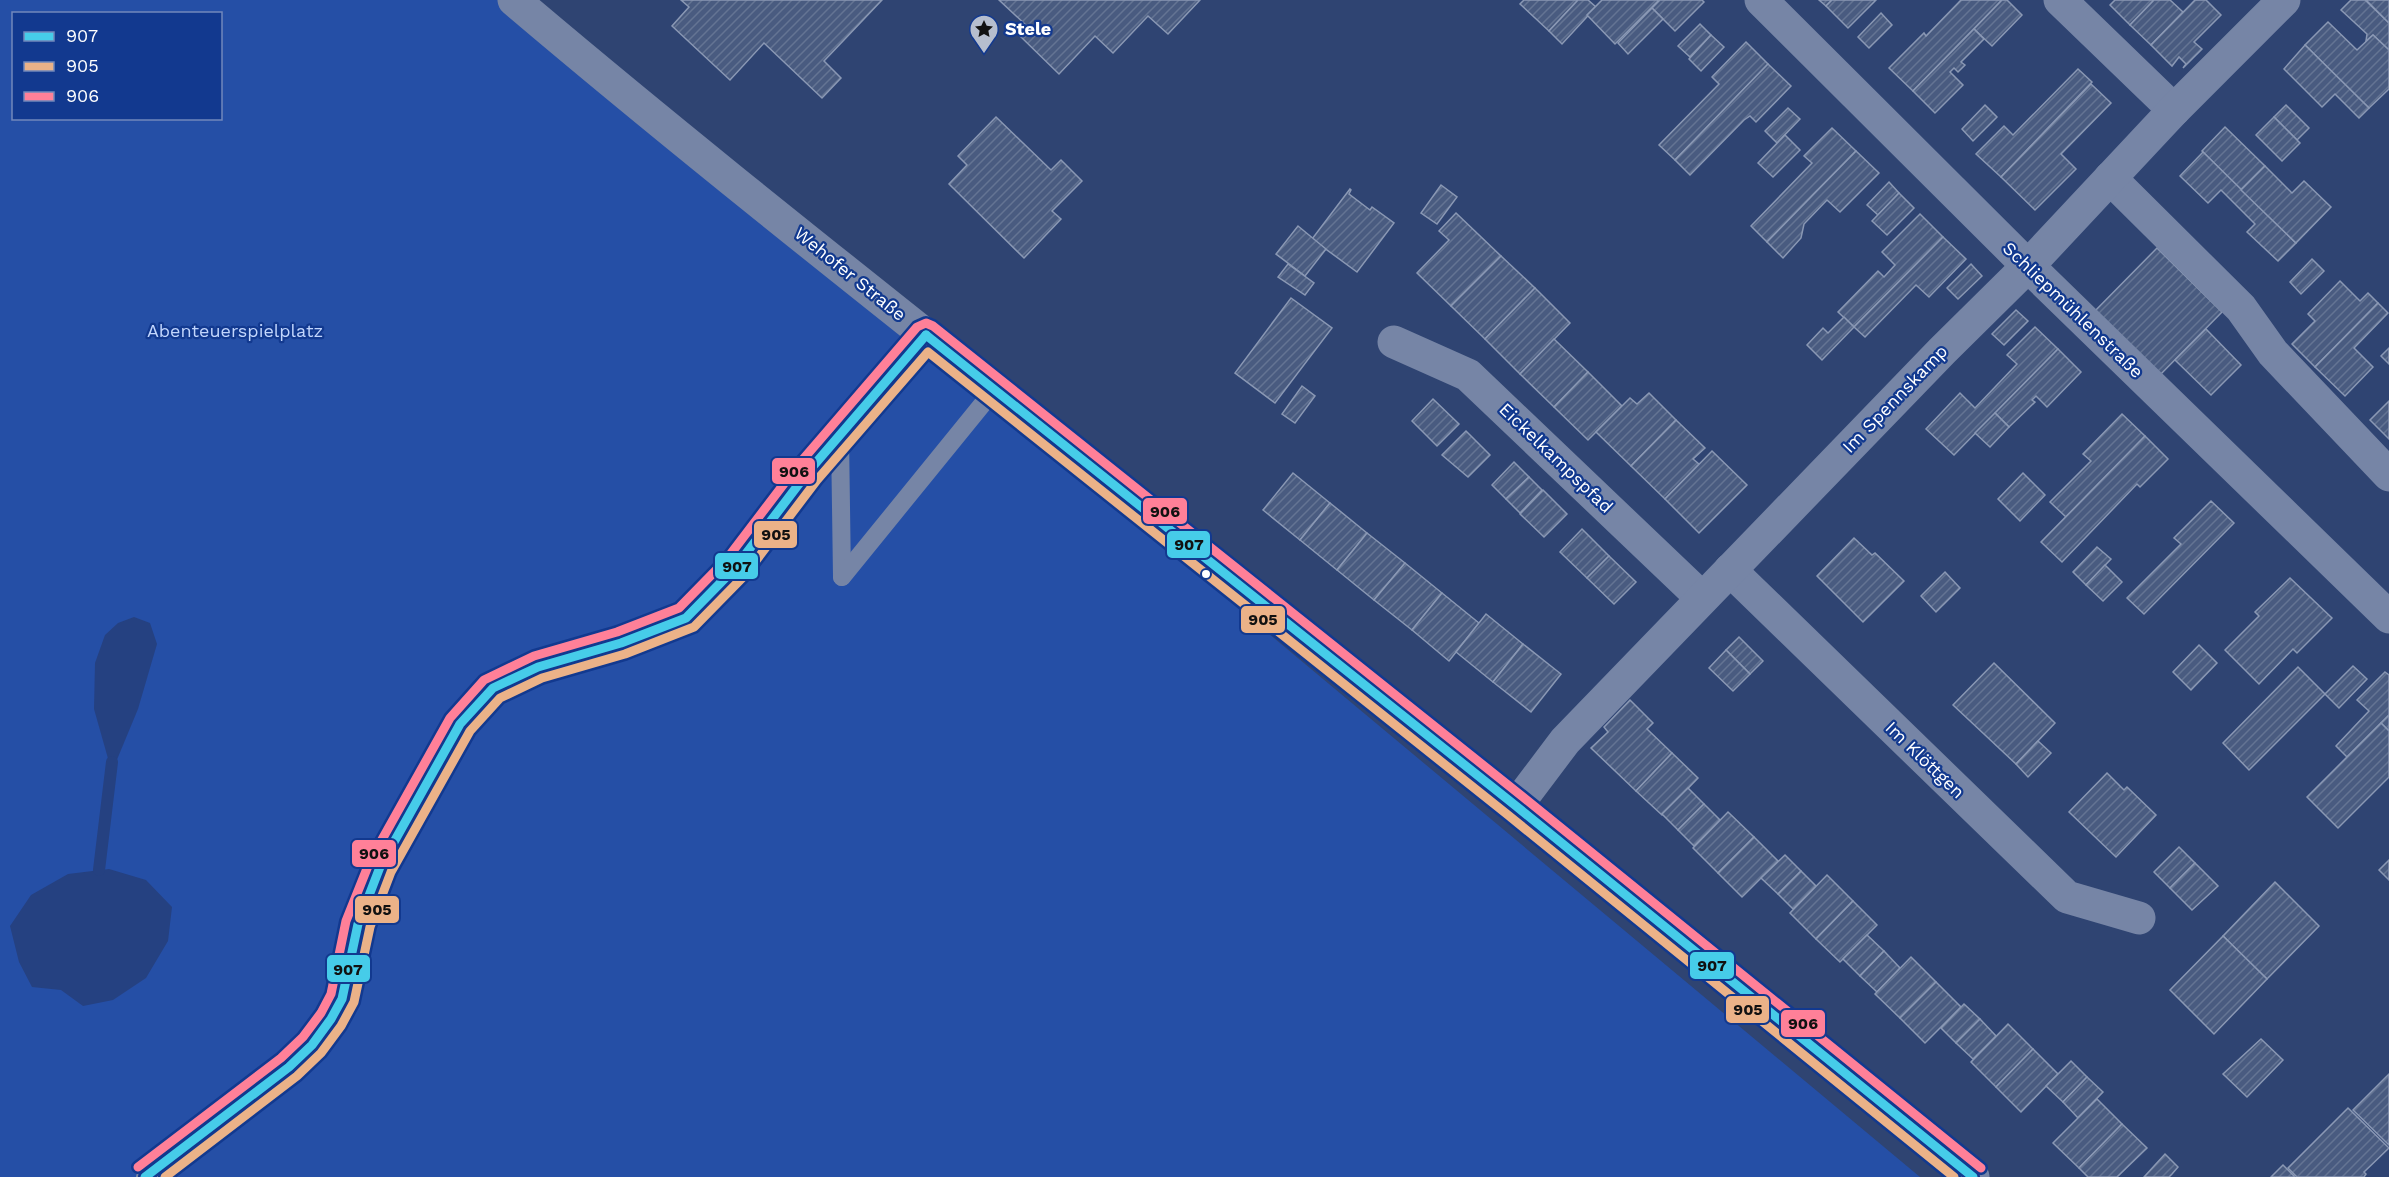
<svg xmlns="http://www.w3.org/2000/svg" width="2389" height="1177" font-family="'Work Sans',sans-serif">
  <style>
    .green { fill: #254fa6; fill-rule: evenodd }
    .water { fill: #254181 }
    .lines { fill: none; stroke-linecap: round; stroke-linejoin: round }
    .stream { stroke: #254181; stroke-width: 12 }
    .building { fill: url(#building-hatch); stroke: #8a98b4; stroke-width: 1.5 }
    .service { stroke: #7685a6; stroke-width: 18 }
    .minor { stroke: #7685a6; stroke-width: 33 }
    .tertiary { stroke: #7685a6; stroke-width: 33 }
    .bus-1-casing { stroke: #12398f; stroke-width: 14 }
    .bus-2-casing { stroke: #12398f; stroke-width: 14 }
    .bus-3-casing { stroke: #12398f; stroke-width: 14 }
    .bus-1 { stroke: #46cce9; stroke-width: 9 }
    .bus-2 { stroke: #ebb288; stroke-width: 9 }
    .bus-3 { stroke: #ff8098; stroke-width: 9 }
    .bus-dot { fill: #fff; stroke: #12398f; stroke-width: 2 }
    .labels { text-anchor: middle; stroke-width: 4.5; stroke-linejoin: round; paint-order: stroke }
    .poi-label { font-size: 18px; font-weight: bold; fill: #fff; stroke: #12398f; text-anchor: start }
    .street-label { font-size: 18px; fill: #fff; stroke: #12398f }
    .park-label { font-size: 18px; fill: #c2d6fd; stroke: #12398f }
    .line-badge { stroke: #12398f; stroke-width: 2 }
    .pale-badge-label { font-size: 16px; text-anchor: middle; font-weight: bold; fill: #111 }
  </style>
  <defs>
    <pattern id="building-hatch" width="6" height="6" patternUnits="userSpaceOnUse" patternTransform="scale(1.5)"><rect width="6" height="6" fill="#495b80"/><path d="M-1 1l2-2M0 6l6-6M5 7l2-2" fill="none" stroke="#647493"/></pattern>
  </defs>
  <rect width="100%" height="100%" fill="#2f4472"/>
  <!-- green -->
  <path class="green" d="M 0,0 L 501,0 L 798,241 L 1920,1177 L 0,1177 ZM 14,14 L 220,14 L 220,118 L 14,118 Z"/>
  <!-- water -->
  <g class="water">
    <path d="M 134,617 L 150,623 L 157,644 L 138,709 L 116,762 L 109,762 L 94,709 L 95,663 L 105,635 L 118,623 Z"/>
    <path d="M 109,869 L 146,880 L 172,907 L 168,941 L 146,978 L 113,1000 L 83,1006 L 61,990 L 32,987 L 19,962 L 10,926 L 31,895 L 68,874 Z"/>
  </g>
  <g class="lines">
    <!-- stream -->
    <path class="stream" d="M 99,870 L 112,762"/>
  </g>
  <!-- building -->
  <g class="building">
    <path d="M 681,0 L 882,0 L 824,61 L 841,78 L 822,98 L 764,43 L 730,80 L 672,26 L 689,7 Z"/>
    <path d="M 999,0 L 1200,0 L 1168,34 L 1148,16 L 1113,53 L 1095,36 L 1059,74 L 1020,36 L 1028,27 Z"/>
    <path d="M 1524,0 L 1578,0 L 1549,31 L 1520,4 Z"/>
    <path d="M 1578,0 L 1588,0 L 1596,7 L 1562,44 L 1549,31 Z"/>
    <path d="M 1602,0 L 1659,0 L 1615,44 L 1587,15 Z"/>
    <path d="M 1660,0 L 1702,0 L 1704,2 L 1675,31 L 1652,8 Z"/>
    <path d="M 1819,0 L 1832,0 L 1826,6 Z"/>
    <path d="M 1832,0 L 1876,0 L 1848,28 L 1826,6 Z"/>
    <path d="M 1961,0 L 2002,0 L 1913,91 L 1889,68 L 1924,33 L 1926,36 Z"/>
    <path d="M 2002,0 L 2007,0 L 2022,15 L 1992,46 L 1974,29 Z"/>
    <path d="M 2115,0 L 2154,0 L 2130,25 L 2110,5 Z"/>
    <path d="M 2154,0 L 2170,0 L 2183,12 L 2151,45 L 2130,25 Z"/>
    <path d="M 2195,0 L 2206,0 L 2221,15 L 2194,42 L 2202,49 L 2183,68 L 2186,64 L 2179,57 L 2172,66 L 2151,45 Z"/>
    <path d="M 2351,0 L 2365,0 L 2389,23 L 2389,50 L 2373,35 L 2366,41 L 2367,34 L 2341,10 Z"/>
    <path d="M 2366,0 L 2389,0 L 2389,23 Z"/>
    <path d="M 1652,8 L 1663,19 L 1628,54 L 1618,43 Z"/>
    <path d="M 1881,13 L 1892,25 L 1869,48 L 1858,37 Z"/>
    <path d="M 2328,22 L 2357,50 L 2373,35 L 2389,50 L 2389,89 L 2369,108 L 2305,45 Z"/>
    <path d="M 1700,24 L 1711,35 L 1690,57 L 1678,46 Z"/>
    <path d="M 1974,29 L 1984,39 L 1961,62 L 1965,65 L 1958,72 L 1954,68 L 1950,72 L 1963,85 L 1935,113 L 1913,91 Z"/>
    <path d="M 1711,35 L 1724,47 L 1701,71 L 1689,59 Z"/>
    <path d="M 1746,42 L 1768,64 L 1675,160 L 1659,145 L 1719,84 L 1712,77 Z"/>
    <path d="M 2305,45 L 2369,108 L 2359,118 L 2335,94 L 2322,107 L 2284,69 Z"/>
    <path d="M 1768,64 L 1791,86 L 1756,122 L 1750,116 L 1744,120 L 1690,175 L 1675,160 Z"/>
    <path d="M 2078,69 L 2092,82 L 2001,177 L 1976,154 L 2004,126 L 2013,135 Z"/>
    <path d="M 2091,84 L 2111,103 L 2061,154 L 2076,169 L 2035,210 L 2001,177 Z"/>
    <path d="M 1985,105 L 1997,117 L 1973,141 L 1962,129 Z"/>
    <path d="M 2286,105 L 2309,128 L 2297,140 L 2274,117 Z"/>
    <path d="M 1788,108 L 1800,119 L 1777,143 L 1765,131 Z"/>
    <path d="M 996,117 L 1051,170 L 1061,160 L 1082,181 L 1052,211 L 1061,219 L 1024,258 L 949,184 L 967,165 L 958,156 Z"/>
    <path d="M 2274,117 L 2300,143 L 2282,161 L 2256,135 Z"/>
    <path d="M 2225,127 L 2265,166 L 2241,190 L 2202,151 Z"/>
    <path d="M 1832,128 L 1856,151 L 1767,242 L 1751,226 L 1812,163 L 1804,156 Z"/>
    <path d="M 1785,135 L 1800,150 L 1773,177 L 1758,163 Z"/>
    <path d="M 1856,151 L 1879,173 L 1840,212 L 1827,200 L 1804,224 L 1801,238 L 1783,258 L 1767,242 Z"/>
    <path d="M 2203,152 L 2296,243 L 2278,261 L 2247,232 L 2255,224 L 2221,190 L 2208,203 L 2180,176 Z"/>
    <path d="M 2265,166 L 2292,193 L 2304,181 L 2331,207 L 2296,243 L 2241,190 Z"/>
    <path d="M 1889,182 L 1899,193 L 1878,215 L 1867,205 Z"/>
    <path d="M 1441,185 L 1457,197 L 1437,224 L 1421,213 Z"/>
    <path d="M 1350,189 L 1351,190 L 1349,194 L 1370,210 L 1372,207 L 1394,223 L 1357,272 L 1312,239 Z"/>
    <path d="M 1899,193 L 1914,208 L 1887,235 L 1872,221 Z"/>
    <path d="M 1456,213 L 1501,256 L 1451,306 L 1417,273 L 1449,240 L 1439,231 Z"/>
    <path d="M 1920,214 L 1943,237 L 1854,327 L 1838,312 L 1878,271 L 1884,277 L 1895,265 L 1882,252 Z"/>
    <path d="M 1298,226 L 1326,249 L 1305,276 L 1276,254 Z"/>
    <path d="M 1943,237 L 1966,259 L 1929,297 L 1916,285 L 1865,337 L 1854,327 Z"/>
    <path d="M 2157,248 L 2222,312 L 2158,377 L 2093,313 Z"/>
    <path d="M 1501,256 L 1535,288 L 1485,339 L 1451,306 Z"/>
    <path d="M 2312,259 L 2324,271 L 2301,294 L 2290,282 Z"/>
    <path d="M 1288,264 L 1314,283 L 1305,295 L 1278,277 Z"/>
    <path d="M 1971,264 L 1982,276 L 1958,299 L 1947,288 Z"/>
    <path d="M 2340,281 L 2360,301 L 2368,293 L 2378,303 L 2315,367 L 2292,344 L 2315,321 L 2308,314 Z"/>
    <path d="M 1535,288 L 1570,323 L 1520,374 L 1485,339 Z"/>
    <path d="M 1291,298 L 1332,328 L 1275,403 L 1235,373 Z"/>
    <path d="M 2378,303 L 2388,313 L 2354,348 L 2373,367 L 2345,396 L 2315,367 Z"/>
    <path d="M 2016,310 L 2028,321 L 2004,345 L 1992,334 Z"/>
    <path d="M 1844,317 L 1854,327 L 1822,360 L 1807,345 L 1823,328 L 1828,333 Z"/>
    <path d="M 2035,327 L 2058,349 L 1954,455 L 1926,429 L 1960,393 L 1975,408 L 2017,364 L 2007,355 Z"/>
    <path d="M 2206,329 L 2241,365 L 2211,395 L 2175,360 Z"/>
    <path d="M 1554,339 L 1588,372 L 1554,407 L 1520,374 Z"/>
    <path d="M 2389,348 L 2389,364 L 2381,356 Z"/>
    <path d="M 2058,349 L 2081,372 L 2047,407 L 2036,396 L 2032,400 L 2035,402 L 2009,427 L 1995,413 Z"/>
    <path d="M 1588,372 L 1622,406 L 1588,440 L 1554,407 Z"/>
    <path d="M 1302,386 L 1315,396 L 1295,423 L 1282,414 Z"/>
    <path d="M 1649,393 L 1676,420 L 1631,466 L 1596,432 L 1630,398 L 1637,404 Z"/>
    <path d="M 1433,399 L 1459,424 L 1437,446 L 1412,421 Z"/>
    <path d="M 2389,401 L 2389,439 L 2370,420 Z"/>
    <path d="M 1995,413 L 2009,427 L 1990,447 L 1975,433 Z"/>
    <path d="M 2122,414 L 2145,436 L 2066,517 L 2050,502 L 2091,461 L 2083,454 Z"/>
    <path d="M 1676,420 L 1705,448 L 1693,459 L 1699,464 L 1665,499 L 1631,466 Z"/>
    <path d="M 1466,431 L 1490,455 L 1468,477 L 1442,455 Z"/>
    <path d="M 2145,436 L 2168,459 L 2140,487 L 2137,484 L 2062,562 L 2041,542 Z"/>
    <path d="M 1712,451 L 1747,485 L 1699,533 L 1665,499 Z"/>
    <path d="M 1514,462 L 1529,477 L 1506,499 L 1492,485 Z"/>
    <path d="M 1293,473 L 1330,503 L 1300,540 L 1263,510 Z"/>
    <path d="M 2023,473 L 2045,495 L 2020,521 L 1998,499 Z"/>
    <path d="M 1529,477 L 1542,490 L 1520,513 L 1506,499 Z"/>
    <path d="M 1543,490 L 1567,514 L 1544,537 L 1520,514 Z"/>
    <path d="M 2211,501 L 2234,523 L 2144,614 L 2127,598 L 2181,544 L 2174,538 Z"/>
    <path d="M 1330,503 L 1367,533 L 1337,570 L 1300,540 Z"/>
    <path d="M 1582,529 L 1609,556 L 1587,578 L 1560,552 Z"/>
    <path d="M 1367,533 L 1405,563 L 1374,600 L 1337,570 Z"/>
    <path d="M 1854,538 L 1872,555 L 1875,553 L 1904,581 L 1863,622 L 1817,576 Z"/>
    <path d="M 2097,547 L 2111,559 L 2086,585 L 2073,572 Z"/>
    <path d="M 1609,556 L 1636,582 L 1614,604 L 1587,578 Z"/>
    <path d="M 1405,563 L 1442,593 L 1412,630 L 1374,600 Z"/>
    <path d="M 2105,565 L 2122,582 L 2103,601 L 2086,585 Z"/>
    <path d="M 1945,572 L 1960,588 L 1936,612 L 1921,596 Z"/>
    <path d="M 2290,578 L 2332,618 L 2297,653 L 2293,649 L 2259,684 L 2225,650 L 2259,616 L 2255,612 Z"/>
    <path d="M 1442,593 L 1479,623 L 1449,661 L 1412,630 Z"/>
    <path d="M 1486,614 L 1523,644 L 1493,682 L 1456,652 Z"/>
    <path d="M 1739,637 L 1763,661 L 1750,674 L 1726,650 Z"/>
    <path d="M 1523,644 L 1561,674 L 1531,712 L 1493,682 Z"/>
    <path d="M 2199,645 L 2217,663 L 2191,690 L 2173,672 Z"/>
    <path d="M 1726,650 L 1750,674 L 1733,691 L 1709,668 Z"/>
    <path d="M 1994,663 L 2055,723 L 2016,764 L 1953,705 Z"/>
    <path d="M 2353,666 L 2367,679 L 2339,708 L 2325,694 Z"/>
    <path d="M 2298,667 L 2325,694 L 2249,770 L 2223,743 Z"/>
    <path d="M 2385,672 L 2389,675 L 2389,715 L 2347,757 L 2336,746 L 2369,711 L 2357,700 Z"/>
    <path d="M 1630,700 L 1653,723 L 1647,729 L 1672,753 L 1636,791 L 1591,748 L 1608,732 L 1604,727 Z"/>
    <path d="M 2389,715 L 2389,731 L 2381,723 Z"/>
    <path d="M 2381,723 L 2389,731 L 2389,777 L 2338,828 L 2307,797 Z"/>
    <path d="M 2038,741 L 2051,753 L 2028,777 L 2016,764 Z"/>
    <path d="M 1672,753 L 1698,778 L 1662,815 L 1636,791 Z"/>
    <path d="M 2107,773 L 2124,790 L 2127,787 L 2156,815 L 2116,857 L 2069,812 Z"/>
    <path d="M 1688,788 L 1704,804 L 1678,830 L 1662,814 Z"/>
    <path d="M 1704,804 L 1720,820 L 1694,846 L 1678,830 Z"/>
    <path d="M 1728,812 L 1754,837 L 1718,873 L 1693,848 Z"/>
    <path d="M 1754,837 L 1778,861 L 1742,897 L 1718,873 Z"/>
    <path d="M 2179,847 L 2195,863 L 2170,888 L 2154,872 Z"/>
    <path d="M 1785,855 L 1801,871 L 1778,894 L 1761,878 Z"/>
    <path d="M 2389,860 L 2389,880 L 2379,870 Z"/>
    <path d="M 2195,863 L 2218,886 L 2192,910 L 2170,888 Z"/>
    <path d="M 1801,871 L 1816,886 L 1793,909 L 1778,894 Z"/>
    <path d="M 1827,875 L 1853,901 L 1816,939 L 1790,913 Z"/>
    <path d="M 2275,882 L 2319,926 L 2267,979 L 2223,936 Z"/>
    <path d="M 1853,901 L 1877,925 L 1840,962 L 1816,939 Z"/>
    <path d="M 1867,935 L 1884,951 L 1860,976 L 1843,959 Z"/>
    <path d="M 2223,936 L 2267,979 L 2214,1034 L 2170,990 Z"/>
    <path d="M 1884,951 L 1900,968 L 1877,992 L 1860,976 Z"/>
    <path d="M 1911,957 L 1936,982 L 1900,1018 L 1875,994 Z"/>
    <path d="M 1936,982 L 1961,1007 L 1925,1043 L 1900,1018 Z"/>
    <path d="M 1964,1004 L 1980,1019 L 1956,1043 L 1941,1028 Z"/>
    <path d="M 1980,1019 L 1996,1036 L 1973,1059 L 1956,1043 Z"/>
    <path d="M 2008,1024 L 2033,1049 L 1996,1087 L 1971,1062 Z"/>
    <path d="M 2261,1039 L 2283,1060 L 2247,1097 L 2223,1074 Z"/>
    <path d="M 2033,1049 L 2058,1074 L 2021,1112 L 1996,1087 Z"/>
    <path d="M 2071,1061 L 2087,1077 L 2063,1102 L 2046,1086 Z"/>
    <path d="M 2389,1074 L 2389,1145 L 2353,1110 Z"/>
    <path d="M 2087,1077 L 2103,1092 L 2078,1118 L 2063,1102 Z"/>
    <path d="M 2097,1099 L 2122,1124 L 2079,1168 L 2053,1143 Z"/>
    <path d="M 2348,1108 L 2389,1148 L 2364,1172 L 2366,1174 L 2364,1177 L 2297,1177 L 2288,1168 Z"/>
    <path d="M 2122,1124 L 2147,1148 L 2117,1177 L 2088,1177 L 2079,1168 Z"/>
    <path d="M 2165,1154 L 2178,1167 L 2172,1174 L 2169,1177 L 2144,1177 Z"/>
    <path d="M 2283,1165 L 2295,1177 L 2271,1177 Z"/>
  </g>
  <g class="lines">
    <!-- service -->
    <g class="service">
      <path d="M 840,437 L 842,577"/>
      <path d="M 842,577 L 994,390"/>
      <path d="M 145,1177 L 289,1067 L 312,1045 L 331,1019 L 342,999 L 349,974 L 358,924 L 380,867 L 460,724 L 493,688 L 538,667 L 621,643 L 686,618 L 735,568 L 808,472 L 926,335"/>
    </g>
    <!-- minor -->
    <g class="minor">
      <path d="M 1761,0 L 2028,266 L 2389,617"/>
      <path d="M 2060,0 L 2174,110"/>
      <path d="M 2110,178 L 2241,308 L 2273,353 L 2389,475"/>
      <path d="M 1394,342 L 1468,375 L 1702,598"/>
      <path d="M 1730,570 L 2067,897 L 2139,918"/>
      <path d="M 1516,806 L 1565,741 L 1942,351 L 2028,266 L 2174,110 L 2284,0"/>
    </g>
    <!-- tertiary -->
    <path class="tertiary" d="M 514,0 C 706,163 904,317 1100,474 C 1392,707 1683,942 1973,1177"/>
    <!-- bus-1 casing -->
    <g class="bus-1-casing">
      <g id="bus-1">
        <path d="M 926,335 L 1516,806 L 1973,1177"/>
        <path d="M 145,1177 L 289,1067 L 312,1045 L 331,1019 L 342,999 L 358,924 L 380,867 L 460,724 L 493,688 L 538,667 L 621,643 L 686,618 L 735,568 L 808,472 L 926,335"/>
      </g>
    </g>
    <!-- bus-2 casing -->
    <g class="bus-2-casing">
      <path id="bus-2" d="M 165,1177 L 297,1076 L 321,1053 L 341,1026 L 354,1002 L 370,927 L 391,872 L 470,731 L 500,698 L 542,678 L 625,654 L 694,627 L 745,575 L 817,480 L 928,352 L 1508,815 L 1954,1177"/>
    </g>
    <!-- bus-3 casing -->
    <g class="bus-3-casing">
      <path id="bus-3" d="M 138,1167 L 281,1058 L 303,1037 L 321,1013 L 331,994 L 346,921 L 370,861 L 450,718 L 484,680 L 534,656 L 617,632 L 679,608 L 726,560 L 799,464 L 917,327 L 926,323 L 933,326 L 1523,797 L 1981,1168"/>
    </g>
    <!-- bus-1 -->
    <use href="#bus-1" class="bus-1"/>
    <!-- bus-2 -->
    <use href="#bus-2" class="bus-2"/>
    <!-- bus-3 -->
    <use href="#bus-3" class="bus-3"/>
  </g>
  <!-- icons -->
  <defs>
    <g id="sight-pin" transform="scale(1.5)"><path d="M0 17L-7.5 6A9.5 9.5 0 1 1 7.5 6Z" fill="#b6bece" stroke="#12398f"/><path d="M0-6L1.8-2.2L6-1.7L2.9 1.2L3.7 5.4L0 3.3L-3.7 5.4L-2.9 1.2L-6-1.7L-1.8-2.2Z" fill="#111"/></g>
  </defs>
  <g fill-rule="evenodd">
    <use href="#sight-pin" x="984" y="29"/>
  </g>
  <!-- markers -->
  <circle class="bus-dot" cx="1206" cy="574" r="5"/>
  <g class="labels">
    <!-- poi labels -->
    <g class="poi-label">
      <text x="1005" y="35">Stele</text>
    </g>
    <!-- street labels -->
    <g class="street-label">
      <text transform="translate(850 274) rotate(39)" y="6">Wehofer Straße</text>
      <text transform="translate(2073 310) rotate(44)" y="6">Schliepmühlenstraße</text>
      <text transform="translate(1895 399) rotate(-46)" y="6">Im Spennskamp</text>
      <text transform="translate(1556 458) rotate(44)" y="6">Eickelkampspfad</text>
      <text transform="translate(1925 760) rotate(44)" y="6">Im Klöttgen</text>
    </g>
    <!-- park labels -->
    <g class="park-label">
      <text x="235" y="337">Abenteuerspielplatz</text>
    </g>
  </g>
  <g class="line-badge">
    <rect x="771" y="457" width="45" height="28" rx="6" fill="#ff8098"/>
    <rect x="1142" y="497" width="46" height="28" rx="6" fill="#ff8098"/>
    <rect x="753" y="520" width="45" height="29" rx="6" fill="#ebb288"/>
    <rect x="1166" y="530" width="45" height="29" rx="6" fill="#46cce9"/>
    <rect x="714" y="552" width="45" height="28" rx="6" fill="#46cce9"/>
    <rect x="1240" y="605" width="46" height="29" rx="6" fill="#ebb288"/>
    <rect x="351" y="839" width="46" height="29" rx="6" fill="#ff8098"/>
    <rect x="354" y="895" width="46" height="29" rx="6" fill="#ebb288"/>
    <rect x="1689" y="951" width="46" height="29" rx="6" fill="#46cce9"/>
    <rect x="326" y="954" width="45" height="29" rx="6" fill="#46cce9"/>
    <rect x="1725" y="995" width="45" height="29" rx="6" fill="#ebb288"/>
    <rect x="1780" y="1009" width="46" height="29" rx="6" fill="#ff8098"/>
  </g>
  <g class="pale-badge-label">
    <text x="794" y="477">906</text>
    <text x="1165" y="517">906</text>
    <text x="776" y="540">905</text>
    <text x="1189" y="550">907</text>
    <text x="737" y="572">907</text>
    <text x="1263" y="625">905</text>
    <text x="374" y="859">906</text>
    <text x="377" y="915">905</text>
    <text x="1712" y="971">907</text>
    <text x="348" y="975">907</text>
    <text x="1748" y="1015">905</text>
    <text x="1803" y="1029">906</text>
  </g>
  <!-- legend -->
  <rect x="12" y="12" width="210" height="108" fill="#12398f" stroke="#7188bc" stroke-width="1.5"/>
  <rect x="24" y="32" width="30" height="9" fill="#46cce9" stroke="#7188bc" stroke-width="1.5"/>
  <text x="66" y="42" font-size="18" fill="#ffffff">907</text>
  <rect x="24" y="62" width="30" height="9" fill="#ebb288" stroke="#7188bc" stroke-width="1.5"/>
  <text x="66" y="72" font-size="18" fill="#ffffff">905</text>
  <rect x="24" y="92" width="30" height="9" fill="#ff8098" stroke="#7188bc" stroke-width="1.5"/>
  <text x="66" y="102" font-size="18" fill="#ffffff">906</text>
</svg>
